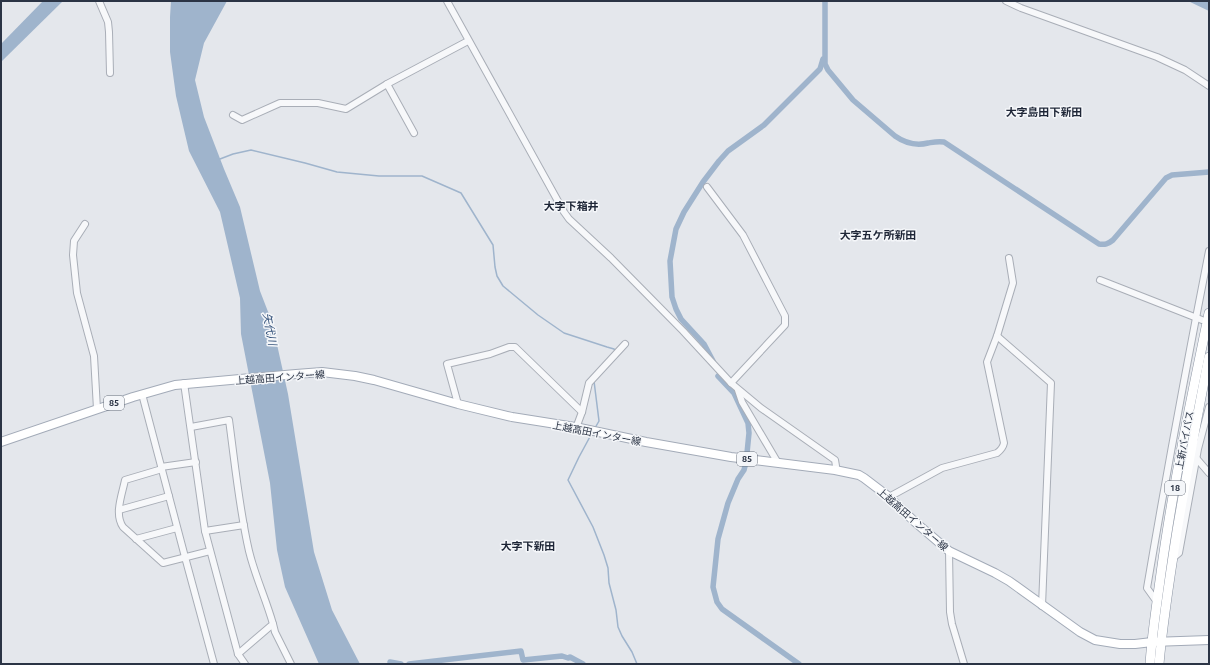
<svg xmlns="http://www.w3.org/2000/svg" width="1210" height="665" font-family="Ubuntu,'Noto Sans JP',sans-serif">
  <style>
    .water { fill: #9fb4cc }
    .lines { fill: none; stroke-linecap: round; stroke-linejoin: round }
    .stream { stroke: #9fb4cc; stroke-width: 1.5 }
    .canal { stroke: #9fb4cc; stroke-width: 5.5 }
    .minor-casing { stroke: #a9aeb7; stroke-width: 8 }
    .major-casing { stroke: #a3abb8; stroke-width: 10 }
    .highway-casing { stroke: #8b94a3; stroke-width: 10 }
    .minor { stroke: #f7f8fa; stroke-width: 6 }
    .major { stroke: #fff; stroke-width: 8 }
    .highway { stroke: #fff; stroke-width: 9 }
    .labels { text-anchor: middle; stroke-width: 3; stroke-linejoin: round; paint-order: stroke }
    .shield { fill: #f4f6f9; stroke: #676e7b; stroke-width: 1 }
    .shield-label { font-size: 9px; font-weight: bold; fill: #2b3445 }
    .street-label { font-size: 10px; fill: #2b3445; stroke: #f4f6f9 }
    .neighbourhood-label { font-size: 11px; font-weight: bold; fill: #1d2536; stroke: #f4f6f9 }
    .water-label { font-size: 11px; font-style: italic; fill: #34527a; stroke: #f4f6f9 }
  </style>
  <rect width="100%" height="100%" fill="#e4e7ec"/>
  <!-- water -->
  <g class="water">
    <path d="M 43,1 L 63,1 L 1,62 L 1,44 Z"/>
    <path d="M 171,1 L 227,1 L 204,43 L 195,80 L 204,117 L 224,169 L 240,207 L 260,291 L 272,322 L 288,394 L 314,552 L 332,610 L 360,664 L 319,664 L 285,587 L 277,550 L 270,483 L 241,334 L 240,298 L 220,212 L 189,151 L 176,96 L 170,52 L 170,17 Z"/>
    <path d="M 1188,1 L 1209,1 L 1209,11 Z"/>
  </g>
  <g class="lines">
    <!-- stream -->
    <g class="stream">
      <path d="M 220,159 L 233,154 L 251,150 L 305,163 L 337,172 L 379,176 L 422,176 L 461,193 L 493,245 L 495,267 L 497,276 L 503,286 L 538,315 L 564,333 L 607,347 L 614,349 L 616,352"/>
      <path d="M 594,381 L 599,421 L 595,428"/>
      <path d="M 592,433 L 579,457 L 568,480 L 593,527 L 604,555 L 608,568 L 609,583 L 616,610 L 618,627 L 622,636 L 632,652 L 637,664"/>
    </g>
    <!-- canal -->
    <g class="canal">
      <path d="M 825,1 L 825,64 L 828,70 L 853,100 L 895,136 C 905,143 916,146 928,143 C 934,142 938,141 944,142 L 1099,244 C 1105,245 1108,244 1113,240 L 1166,178 L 1172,175 L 1209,172"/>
      <path d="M 713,361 L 704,344 L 681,319 L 676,309 L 672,297 L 670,261 L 676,229 L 684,212 L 703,182 L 719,161 L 728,151 L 764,125 L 820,69 L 823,59"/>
      <path d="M 718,376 L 734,393 L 748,423 L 749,433 L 747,453"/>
      <path d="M 746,462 L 744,470 L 738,479 L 728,503 L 718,539 L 713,587 L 717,602 L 722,609 L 799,664"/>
      <path d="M 390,662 L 401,664"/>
      <path d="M 409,664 L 521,651 L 523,660 L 562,656 L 568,658 L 570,657 L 583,664"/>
    </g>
    <!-- minor casing -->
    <g class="minor-casing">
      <g id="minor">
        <path d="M 99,1 L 108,22 L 109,32 L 110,73"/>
        <path d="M 447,1 L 564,212 L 569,219 L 611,258 L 683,331 L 731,383 L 761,408 L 835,460 L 836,466 L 835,470"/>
        <path d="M 1006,1 L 1021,8 L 1157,57 L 1185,70 L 1209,86"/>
        <path d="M 387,84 L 414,133"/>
        <path d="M 233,115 L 242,120 L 280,103 L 318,103 L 346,109 L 387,84 L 468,41"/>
        <path d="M 707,187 L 743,235 L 785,316 L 785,325 L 731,383"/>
        <path d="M 85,224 L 74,241 L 73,255 L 77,293 L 94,356 L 97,409"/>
        <path d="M 1100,280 L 1202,320"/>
        <path d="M 997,336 L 1051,383 L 1042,606"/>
        <path d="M 184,383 L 205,531 L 238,654 L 245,664"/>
        <path d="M 738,390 L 742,402 L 778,463"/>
        <path d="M 142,394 L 185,557 L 214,664"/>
        <path d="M 458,404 L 447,364 L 490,354 L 509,347 L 515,347 L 582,412"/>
        <path d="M 191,427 L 229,420 C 235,464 239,508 249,551 C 255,576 266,599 273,624 L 238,654"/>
        <path d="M 576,428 L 582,412 L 589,383 L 625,344"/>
        <path d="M 1197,459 L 1209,473"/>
        <path d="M 161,467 L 196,462"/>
        <path d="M 162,469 L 125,480 C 122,495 114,514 123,527 L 163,563 L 210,551"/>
        <path d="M 889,497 L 942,468 L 997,453 C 1001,450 1003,448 1004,443 L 987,362 L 997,336 L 1013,283 L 1009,258"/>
        <path d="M 119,510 L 169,496"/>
        <path d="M 205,531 L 244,525"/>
        <path d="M 136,539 L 177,528"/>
        <path d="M 949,551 L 950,612 L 952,624 L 964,664"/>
        <path d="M 1173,558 L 1179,553 L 1198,449 L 1209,407"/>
        <path d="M 1157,602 L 1147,588 C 1166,476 1187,363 1209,251"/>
        <path d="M 273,624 L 275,632 L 291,664"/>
      </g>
    </g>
    <!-- major casing -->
    <g class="major-casing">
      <path id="major" d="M 1,442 L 133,397 L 175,385 L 296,374 L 322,372 L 355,376 L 374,380 L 458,404 L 512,417 L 575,427 L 646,442 L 731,457 L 835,470 L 859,475 L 864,478 L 889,497 L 915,522 L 949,551 L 995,573 L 1009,581 L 1080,632 L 1095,640 L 1120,644 L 1135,644 L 1152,642 L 1209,640"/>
    </g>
    <!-- highway casing -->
    <g class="highway-casing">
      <g id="highway">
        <path d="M 1150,664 C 1152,634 1157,603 1161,573 C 1173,486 1191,399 1209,313"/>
        <path d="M 1159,664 C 1163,619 1170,575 1177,531 C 1187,473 1197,415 1209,357"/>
      </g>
    </g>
    <!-- minor -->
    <use href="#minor" class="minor"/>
    <!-- major -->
    <use href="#major" class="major"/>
    <!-- highway -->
    <use href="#highway" class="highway"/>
  </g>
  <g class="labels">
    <!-- shield labels -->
    <g class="shield">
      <rect x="104" y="396" width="20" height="14" rx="3"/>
      <rect x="737" y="452" width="20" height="14" rx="3"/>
      <rect x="1165" y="481" width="20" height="14" rx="3"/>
    </g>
    <g class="shield-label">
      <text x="114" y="406">85</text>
      <text x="747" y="462">85</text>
      <text x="1175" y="491">18</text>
    </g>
    <!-- street labels -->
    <g class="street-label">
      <text transform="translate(280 377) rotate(-4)" y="4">上越高田インター線</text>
      <text transform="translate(597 433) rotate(11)" y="4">上越高田インター線</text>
      <text transform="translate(1184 440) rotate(-79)" y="4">上新バイパス</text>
      <text transform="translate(913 519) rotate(41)" y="4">上越高田インター線</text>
    </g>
    <!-- neighbourhood labels -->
    <g class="neighbourhood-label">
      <text x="1044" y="116">大字島田下新田</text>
      <text x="571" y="210">大字下箱井</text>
      <text x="878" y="239">大字五ケ所新田</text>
      <text x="528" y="550">大字下新田</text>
    </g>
    <!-- water labels -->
    <g class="water-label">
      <text transform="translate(270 329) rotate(79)" y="4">矢代川</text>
    </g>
  </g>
  <!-- border -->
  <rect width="1210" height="665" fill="none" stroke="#2b3445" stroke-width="4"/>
</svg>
